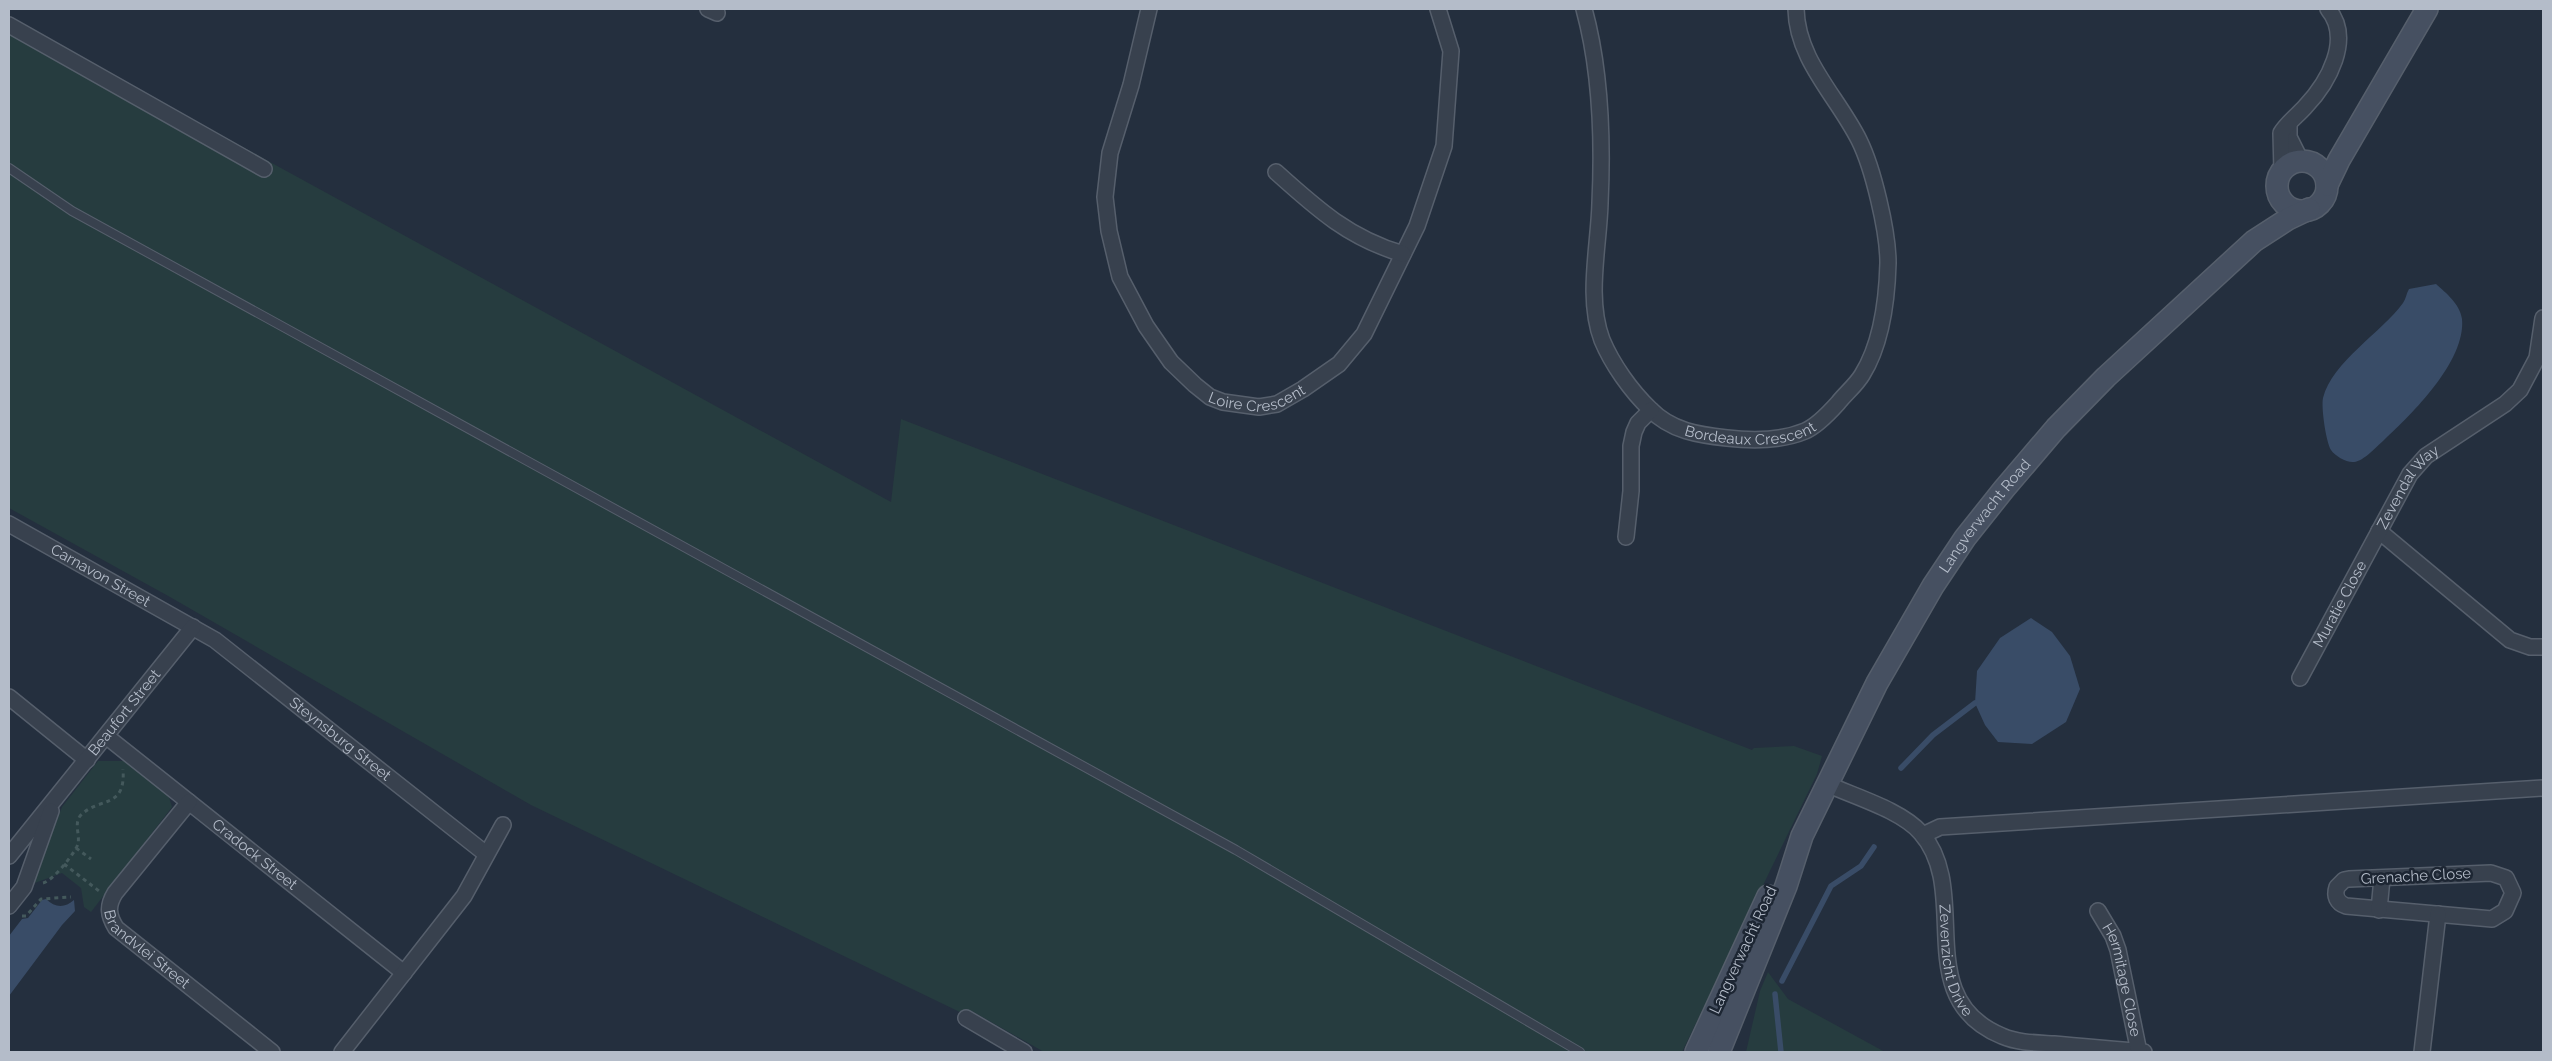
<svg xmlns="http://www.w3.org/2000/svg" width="2552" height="1061" font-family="Raleway,sans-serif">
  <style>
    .green { fill: #263c3f }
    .water { fill: #394c67 }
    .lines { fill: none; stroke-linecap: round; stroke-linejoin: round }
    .stream { stroke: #394c67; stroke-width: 5.5 }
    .lane-casing { stroke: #565f6c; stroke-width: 10 }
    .street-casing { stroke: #565f6c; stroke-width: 18 }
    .secondary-casing { stroke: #565f6c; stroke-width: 24 }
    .path { stroke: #44595c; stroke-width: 3; stroke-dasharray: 4 4; stroke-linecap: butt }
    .lane { stroke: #38414e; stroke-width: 8 }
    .street { stroke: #38414e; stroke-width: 15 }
    .secondary { stroke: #465061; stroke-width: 21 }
    .labels { text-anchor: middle; stroke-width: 5; stroke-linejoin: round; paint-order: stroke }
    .street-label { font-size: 15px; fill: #b4bcc9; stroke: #1d2633 }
  </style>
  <rect width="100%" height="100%" fill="#242f3e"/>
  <!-- green -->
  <g class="green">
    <path d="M 9,19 L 891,502 L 901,419 L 1752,750 L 1754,748 L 1794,746 L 1822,756 L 1817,774 L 1682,1052 L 1044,1052 L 970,1010 L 966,1015 L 531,805 L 170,597 L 9,508 Z"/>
    <path d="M 98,761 L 125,761 L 169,797 L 172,807 L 91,912 L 84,907 L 81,888 L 62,873 L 32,884 L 62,807 Z"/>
    <path d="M 1768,972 L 1788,999 L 1885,1052 L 1746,1052 L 1760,991 Z"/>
  </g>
  <!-- water -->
  <g class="water">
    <path d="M 2436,284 C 2446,293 2460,304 2462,319 C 2466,361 2412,414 2384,440 C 2376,447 2364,461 2354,462 C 2347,463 2335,456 2331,450 C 2326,442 2321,407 2323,398 C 2332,362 2382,332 2403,303 C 2406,299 2406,294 2409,289 Z"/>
    <path d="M 2031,618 L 2052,632 L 2070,656 L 2080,689 L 2066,722 L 2032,744 L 1998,742 L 1985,725 L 1975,703 L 1977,671 L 2000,638 Z"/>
    <path d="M 46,899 C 55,908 65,908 74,900 L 75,911 L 62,925 L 9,996 L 9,936 L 22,919 L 28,918 L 42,900 Z"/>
  </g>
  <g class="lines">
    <!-- stream -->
    <g class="stream">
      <path d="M 1901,768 L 1933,735 L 1975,703"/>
      <path d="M 1782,981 L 1831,886 L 1861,866 L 1874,847"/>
      <path d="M 1775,994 L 1781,1052"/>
    </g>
    <!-- lane casing -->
    <g class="lane-casing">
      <path id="lane" d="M 9,168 L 72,211 L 1236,850 L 1580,1052"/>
    </g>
    <!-- street casing -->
    <g class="street-casing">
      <g id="street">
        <path d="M 708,9 L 717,13"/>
        <path id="s1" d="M 1149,9 L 1131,85 L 1110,153 L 1105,197 L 1109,231 L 1120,277 L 1146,326 L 1171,362 L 1195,385 L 1210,397 L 1223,402 L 1259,407 L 1277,404 L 1303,389 L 1339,364 L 1364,334 L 1417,226 L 1444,146 L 1451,51 L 1438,9"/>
        <path id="s2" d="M 1584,9 C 1601,71 1603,139 1600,203 C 1599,246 1586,298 1602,340 C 1612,364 1631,391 1650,409 C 1671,431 1699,435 1727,438 C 1753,441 1781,441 1805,431 C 1817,426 1829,413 1838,403 C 1845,394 1856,385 1862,375 C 1882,343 1887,301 1888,263 C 1888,231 1873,168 1859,140 C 1837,96 1797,60 1796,9"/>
        <path d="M 9,25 L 264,169"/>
        <path d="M 2289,124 L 2289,137 L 2301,161"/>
        <path d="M 1276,172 C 1317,209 1349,238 1403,254"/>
        <path d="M 2282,172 L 2281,133 C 2287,123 2298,115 2305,107 C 2328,83 2353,39 2328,9"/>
        <path id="s3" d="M 9,524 L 215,640 L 486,854"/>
        <path d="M 2379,531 L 2510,640 L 2530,647 L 2543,647"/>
        <path d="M 1626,537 L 1631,491 L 1631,446 L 1634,432 L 1638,423 L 1651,410"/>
        <path id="s4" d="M 2300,678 L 2410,474 L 2426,456 L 2505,404 L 2520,390 L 2537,358 L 2543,318"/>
        <path d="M 9,697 L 87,760"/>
        <path id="s5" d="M 106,736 L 404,973"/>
        <path id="s6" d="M 1827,784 C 1855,797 1901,810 1921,833 C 1973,892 1909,998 2002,1036 C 2018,1043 2037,1043 2054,1044 C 2084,1047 2114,1049 2144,1052"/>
        <path id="s7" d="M 189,802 L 115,893 C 107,906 108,915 116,928 L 272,1052"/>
        <path d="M 1923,835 L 1940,827 L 2543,788"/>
        <path id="s8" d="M 9,856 L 193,627"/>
        <path d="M 2491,873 L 2506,878 L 2513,893 L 2505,911 L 2492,919 L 2346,906 C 2337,903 2334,896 2337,887 L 2344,880 L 2349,879 Z"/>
        <path d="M 9,906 L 24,887 L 51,811"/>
        <path d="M 2379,910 L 2382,878"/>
        <path id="s9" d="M 2098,911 L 2113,936 L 2118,950 L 2139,1052"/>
        <path d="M 966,1018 L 1024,1052"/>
        <path d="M 342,1052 L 464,896 L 503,825"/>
        <path d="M 2422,1052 L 2438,914"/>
      </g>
    </g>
    <!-- secondary casing -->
    <g class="secondary-casing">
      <g id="secondary">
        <circle cx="2302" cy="186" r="25"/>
        <path d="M 2327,185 L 2339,160 L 2427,9"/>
        <path d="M 1696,1052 L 1768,896"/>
        <path id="s10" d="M 1719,1052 L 1786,886 L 1802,836 L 1877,683 L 1933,586 L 1965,538 L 2004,489 L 2056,428 L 2106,377 L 2254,241 L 2288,219 L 2309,209"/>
      </g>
    </g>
    <!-- path -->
    <g class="path">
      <path d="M 76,848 L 91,859"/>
      <path d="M 64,864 L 99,891"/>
      <path d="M 43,883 C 53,881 75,853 78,844 C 80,834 74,825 80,816 C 99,796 126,810 123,769"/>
      <path d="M 22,916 L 26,916 L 41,899 L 71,897"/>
    </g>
    <!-- lane -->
    <use href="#lane" class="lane"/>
    <!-- street -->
    <use href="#street" class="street"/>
    <!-- secondary -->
    <use href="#secondary" class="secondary"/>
  </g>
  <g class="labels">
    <!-- street labels -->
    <g class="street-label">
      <text dy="5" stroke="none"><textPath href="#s1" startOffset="476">Loire Crescent</textPath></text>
      <text dy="5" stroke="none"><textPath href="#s2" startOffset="526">Bordeaux Crescent</textPath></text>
      <text dy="5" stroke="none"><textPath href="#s4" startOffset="220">Zevendal Way</textPath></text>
      <text dy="5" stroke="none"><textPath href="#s10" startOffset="601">Langverwacht Road</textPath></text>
      <text dy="5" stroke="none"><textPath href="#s3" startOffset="105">Carnavon Street</textPath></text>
      <text dy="5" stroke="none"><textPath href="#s4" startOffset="84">Muratie Close</textPath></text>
      <text dy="5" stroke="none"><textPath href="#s8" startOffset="184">Beaufort Street</textPath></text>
      <text dy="5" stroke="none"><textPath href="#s3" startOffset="396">Steynsburg Street</textPath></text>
      <text dy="5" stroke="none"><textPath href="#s5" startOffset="190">Cradock Street</textPath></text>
      <text transform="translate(2416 876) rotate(-3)" y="5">Grenache Close</text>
      <text dy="5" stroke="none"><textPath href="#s7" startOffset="191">Brandvlei Street</textPath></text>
      <text transform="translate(1743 950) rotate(-65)" y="5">Langverwacht Road</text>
      <text dy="5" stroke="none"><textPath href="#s6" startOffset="241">Zevenzicht Drive</textPath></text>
      <text dy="5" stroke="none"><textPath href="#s9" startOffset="74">Hermitage Close</textPath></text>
    </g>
  </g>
  <!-- border -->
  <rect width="2552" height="1061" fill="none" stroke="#b4bcc9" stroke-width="20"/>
</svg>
